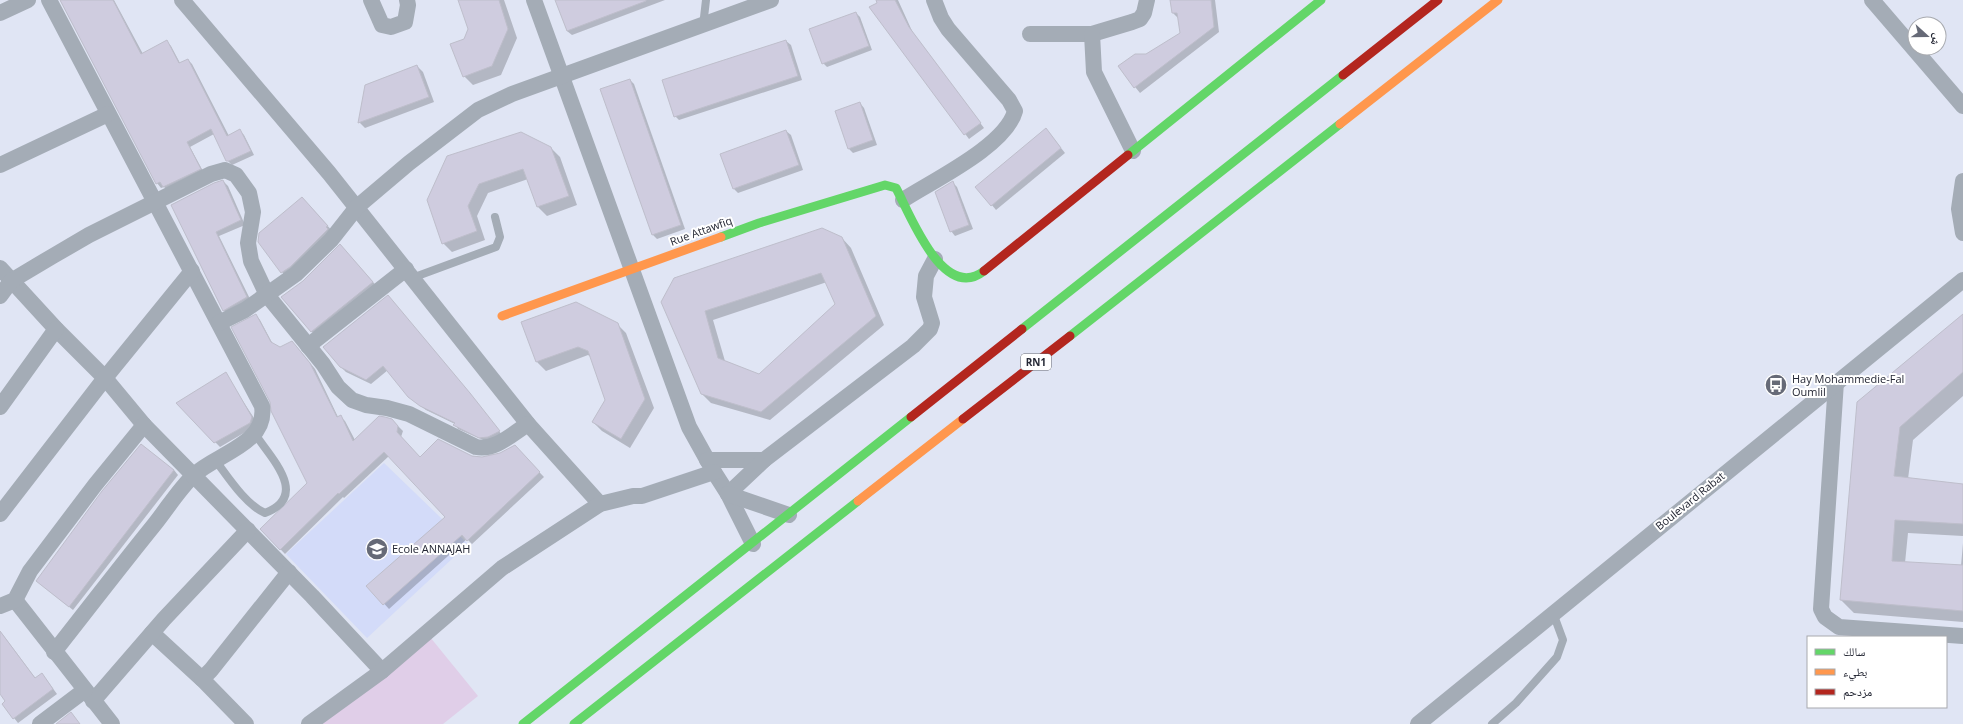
<svg xmlns="http://www.w3.org/2000/svg" width="1963" height="724" font-family="'Open Sans','Noto Naskh Arabic',sans-serif">
  <style>
    .built { fill: #d3dbf9 }
    .green { fill: #e0cee8 }
    .shadow { fill: #0003; fill-rule: evenodd }
    .building { fill: #cfccdf; stroke: #bebecb; fill-rule: evenodd }
    .lines { fill: none; stroke-linecap: round; stroke-linejoin: round }
    .lane { stroke: #a4acb6; stroke-width: 8 }
    .street { stroke: #a4acb6; stroke-width: 16 }
    .fast { stroke: #63d668; stroke-width: 9 }
    .slow { stroke: #ff974d; stroke-width: 9 }
    .jam { stroke: #b3261e; stroke-width: 9 }
    .labels { text-anchor: middle; stroke-width: 4; stroke-linejoin: round; paint-order: stroke }
    .shield { fill: #fff; stroke: #666871; stroke-width: 1 }
    .shield-label { font-size: 10px; font-weight: bold; fill: #242734 }
    .street-label { font-size: 11px; fill: #242734; stroke: #fff }
    .poi-label { font-size: 11px; fill: #242734; stroke: #fff; text-anchor: start }
  </style>
  <rect width="100%" height="100%" fill="#e0e5f4"/>
  <!-- built -->
  <path class="built" d="M 384,463 L 468,544 L 367,638 L 286,554 Z"/>
  <!-- green -->
  <path class="green" d="M 430,637 L 478,696 L 443,724 L 322,724 Z"/>
  <!-- shadow -->
  <g class="shadow">
    <path d="M 60,0 L 114,0 L 143,54 L 167,42 L 171,46 L 180,63 L 188,60 L 192,64 L 229,136 L 240,131 L 244,135 L 254,155 L 232,165 L 227,160 L 214,134 L 190,147 L 204,173 L 168,191 L 164,187 L 161,188 L 157,183 Z"/>
    <path d="M 459,0 L 504,0 L 517,38 L 501,75 L 473,85 L 464,76 L 465,40 L 469,30 Z"/>
    <path d="M 556,0 L 665,0 L 572,35 L 567,31 Z"/>
    <path d="M 877,0 L 898,0 L 913,33 L 984,128 L 969,139 L 870,7 L 879,4 Z"/>
    <path d="M 1171,0 L 1215,0 L 1219,32 L 1140,93 L 1119,67 L 1147,55 L 1181,34 L 1178,18 L 1173,13 Z"/>
    <path d="M 856,13 L 860,17 L 872,50 L 827,67 L 823,63 Z"/>
    <path d="M 786,41 L 791,45 L 802,80 L 679,120 L 675,116 Z"/>
    <path d="M 417,66 L 423,72 L 434,102 L 365,128 L 360,123 L 366,85 Z"/>
    <path d="M 630,80 L 634,84 L 685,229 L 657,239 L 653,235 Z"/>
    <path d="M 860,103 L 864,108 L 877,145 L 853,153 L 848,148 Z"/>
    <path d="M 786,131 L 791,135 L 803,170 L 738,193 L 734,189 Z"/>
    <path d="M 1050,134 L 1065,153 L 996,210 L 977,187 Z"/>
    <path d="M 551,148 L 560,157 L 577,205 L 547,216 L 538,207 L 528,179 L 488,193 L 477,216 L 485,240 L 452,252 L 443,243 L 428,200 Z"/>
    <path d="M 223,181 L 228,186 L 245,225 L 219,236 L 251,301 L 228,314 L 223,310 L 172,205 Z"/>
    <path d="M 953,183 L 957,187 L 973,229 L 955,236 L 951,231 Z"/>
    <path d="M 309,205 L 334,233 L 288,279 L 282,272 Z"/>
    <path d="M 842,238 L 851,248 L 884,325 L 770,420 L 711,403 L 702,394 L 662,302 ZM 827,282 L 836,304 L 759,375 L 725,361 L 713,320 Z"/>
    <path d="M 340,245 L 382,292 L 320,340 L 311,331 L 303,282 Z"/>
    <path d="M 392,301 L 503,436 L 488,442 L 458,429 L 455,424 L 426,410 L 414,401 L 388,370 L 371,384 L 346,372 L 341,367 Z"/>
    <path d="M 256,315 L 260,320 L 276,350 L 297,347 L 315,369 L 338,417 L 340,416 L 345,421 L 355,440 L 392,420 L 403,431 L 401,437 L 420,458 L 472,456 L 482,458 L 500,454 L 514,446 L 544,477 L 472,544 L 467,539 L 389,609 L 368,586 L 446,517 L 389,456 L 344,498 L 343,497 L 285,554 L 261,529 L 308,484 Z"/>
    <path d="M 1963,315 L 1963,396 L 1913,440 L 1908,479 L 1963,485 L 1963,536 L 1908,533 L 1905,563 L 1961,566 L 1963,543 L 1963,622 L 1854,613 L 1841,600 L 1858,403 Z"/>
    <path d="M 523,323 L 617,324 L 626,333 L 654,408 L 630,448 L 602,431 L 593,422 L 606,400 L 591,357 L 588,355 L 546,371 L 537,362 Z"/>
    <path d="M 225,374 L 256,421 L 254,427 L 220,447 L 178,404 Z"/>
    <path d="M 174,470 L 178,475 L 73,610 L 37,581 Z"/>
    <path d="M 0,631 L 36,679 L 46,679 L 57,694 L 18,723 L 3,704 L 7,701 L 0,692 Z"/>
  </g>
  <!-- building -->
  <g class="building">
    <path d="M 60,0 L 113,0 L 141,54 L 167,40 L 179,63 L 188,59 L 227,136 L 240,129 L 251,151 L 229,161 L 226,161 L 211,129 L 187,142 L 201,169 L 163,187 L 160,182 L 156,184 Z"/>
    <path d="M 458,0 L 499,0 L 508,29 L 492,66 L 463,77 L 450,44 L 464,39 L 468,29 Z"/>
    <path d="M 555,0 L 646,0 L 646,1 L 567,31 Z"/>
    <path d="M 876,0 L 895,0 L 909,27 L 981,123 L 964,135 L 869,7 L 877,3 Z"/>
    <path d="M 1170,0 L 1211,0 L 1214,27 L 1134,88 L 1118,66 L 1135,54 L 1146,54 L 1180,33 L 1177,13 L 1172,13 Z"/>
    <path d="M 856,12 L 869,46 L 822,64 L 809,29 Z"/>
    <path d="M 786,40 L 798,76 L 674,117 L 662,80 Z"/>
    <path d="M 417,65 L 429,97 L 358,123 L 365,85 Z"/>
    <path d="M 630,79 L 681,225 L 652,235 L 600,89 Z"/>
    <path d="M 860,102 L 873,140 L 848,149 L 835,111 Z"/>
    <path d="M 1046,128 L 1061,148 L 991,206 L 975,187 Z"/>
    <path d="M 786,130 L 799,165 L 733,189 L 720,154 Z"/>
    <path d="M 521,132 L 551,147 L 569,196 L 537,207 L 523,169 L 479,184 L 468,206 L 477,231 L 442,244 L 427,200 L 447,156 Z"/>
    <path d="M 223,180 L 241,220 L 216,232 L 247,297 L 223,311 L 171,205 L 214,183 Z"/>
    <path d="M 953,181 L 969,225 L 950,232 L 935,192 Z"/>
    <path d="M 302,197 L 328,226 L 326,227 L 328,229 L 290,267 L 281,273 L 258,242 L 259,233 Z"/>
    <path d="M 822,228 L 842,237 L 876,316 L 761,412 L 701,394 L 661,302 L 674,278 ZM 821,273 L 835,304 L 759,374 L 718,358 L 705,311 Z"/>
    <path d="M 340,244 L 373,282 L 311,332 L 281,297 L 303,281 Z"/>
    <path d="M 388,295 L 470,393 L 500,431 L 488,437 L 479,438 L 453,425 L 455,423 L 420,406 L 408,397 L 383,366 L 366,380 L 340,367 L 323,347 Z"/>
    <path d="M 576,302 L 618,323 L 645,399 L 621,439 L 592,422 L 605,400 L 588,351 L 578,347 L 536,362 L 521,322 Z"/>
    <path d="M 256,314 L 271,342 L 280,347 L 292,341 L 310,363 L 337,417 L 341,415 L 353,441 L 379,416 L 385,417 L 392,419 L 398,426 L 397,432 L 420,457 L 438,439 L 472,456 L 482,457 L 500,453 L 515,445 L 540,472 L 467,541 L 462,535 L 383,605 L 366,586 L 445,517 L 384,452 L 339,494 L 338,493 L 280,550 L 260,529 L 307,483 L 271,411 L 270,402 L 231,327 Z"/>
    <path d="M 1963,314 L 1963,372 L 1900,427 L 1894,476 L 1963,484 L 1963,524 L 1895,520 L 1892,561 L 1963,565 L 1963,611 L 1840,600 L 1857,402 Z"/>
    <path d="M 226,372 L 252,417 L 250,423 L 214,443 L 176,403 Z"/>
    <path d="M 141,444 L 174,470 L 69,607 L 36,581 L 102,491 Z"/>
    <path d="M 0,631 L 35,678 L 42,673 L 53,689 L 13,719 L 2,704 L 5,701 L 0,694 Z"/>
    <path d="M 71,712 L 80,724 L 56,724 Z"/>
  </g>
  <g class="lines">
    <!-- lane -->
    <g class="lane">
      <path d="M 703,26 L 706,0"/>
      <path d="M 412,278 L 496,247 L 500,237 L 495,217"/>
      <path d="M 216,461 C 228,477 246,505 265,513 C 310,496 271,458 255,434"/>
      <path d="M 1492,724 L 1516,703 L 1557,657 L 1563,640 L 1553,613"/>
    </g>
    <!-- street -->
    <g class="street">
      <path d="M 49,0 L 262,406 C 268,444 216,454 194,475 C 179,489 167,509 154,525 C 120,567 87,610 54,652"/>
      <path d="M 182,0 L 329,173 L 528,424 L 600,504"/>
      <path d="M 371,0 L 382,25 L 391,27 L 405,22 L 408,5 L 407,0"/>
      <path d="M 534,0 L 689,427 L 714,472 L 728,494 L 753,544"/>
      <path d="M 1872,0 L 1963,106"/>
      <path d="M 0,13 L 28,0"/>
      <path d="M 1030,34 L 1092,34 L 1132,22 L 1140,19 L 1144,13 L 1147,0"/>
      <path d="M 1092,34 L 1094,72 L 1133,151"/>
      <path d="M 0,165 L 108,114"/>
      <path d="M 1963,181 L 1959,209 L 1963,233"/>
      <path d="M 903,200 C 932,181 1006,146 1015,111 L 1009,100 L 948,29 L 941,18 L 934,0"/>
      <path d="M 0,268 L 56,329 L 105,378 L 144,425 L 312,596 L 382,671"/>
      <path d="M 0,296 L 11,281 L 53,256 L 89,235 L 211,174 L 225,170 L 236,175 L 249,193 L 253,212 L 248,243 L 251,261 L 267,295 L 323,364 L 338,387 L 352,400 L 366,405 L 387,408 L 409,414 L 476,447 C 495,451 512,434 528,424"/>
      <path d="M 219,323 L 245,310 L 296,274 L 331,240 L 357,207 L 409,163 L 478,110 L 512,94 L 771,0"/>
      <path d="M 308,346 L 406,269"/>
      <path d="M 1836,382 L 1821,609 L 1825,617 L 1839,627 L 1963,636"/>
      <path d="M 0,407 L 56,329"/>
      <path d="M 707,460 L 764,460"/>
      <path d="M 728,494 L 764,460 L 913,346 L 930,329 L 932,323 L 924,297 L 926,276 L 935,259"/>
      <path d="M 728,494 L 789,515"/>
      <path d="M 0,514 L 105,378 L 192,271"/>
      <path d="M 15,600 L 112,724"/>
      <path d="M 0,606 L 15,600 L 30,571 L 95,485 L 144,425"/>
      <path d="M 152,633 L 202,679"/>
      <path d="M 93,701 L 164,619 L 248,530"/>
      <path d="M 40,724 L 85,690"/>
      <path d="M 246,724 L 202,679 L 211,670 L 289,572"/>
      <path d="M 309,724 L 382,671 L 502,568 L 600,504 L 633,496 L 642,496 L 714,472"/>
      <path d="M 1418,724 L 1963,280"/>
    </g>
    <!-- fast -->
    <g class="fast">
      <path d="M 1128,155 L 1321,0"/>
      <path d="M 721,237 L 759,223 L 885,185 L 896,188 C 910,214 943,303 984,271"/>
      <path d="M 1022,329 L 1343,75"/>
      <path d="M 1070,336 L 1340,124"/>
      <path d="M 523,724 L 911,417"/>
      <path d="M 574,724 L 858,501"/>
    </g>
    <!-- slow -->
    <g class="slow">
      <path d="M 1340,124 L 1498,0"/>
      <path d="M 502,316 L 721,237"/>
      <path d="M 858,501 L 963,419"/>
    </g>
    <!-- jam -->
    <g class="jam">
      <path d="M 1343,75 L 1438,0"/>
      <path d="M 984,271 L 1128,155"/>
      <path d="M 911,417 L 1022,329"/>
      <path d="M 963,419 L 1070,336"/>
    </g>
  </g>
  <!-- icons -->
  <defs>
    <g id="bus-disc" transform="scale(1.15)"><circle r="9.5" fill="#666a77" stroke="#fff"/><path d="M-5-6H5V4H4V6H2V4H-2V6H-4V4H-5ZM-3.5-4V0h7V-4ZM-3.5 1.2v1.5H-2V1.2ZM2 1.2v1.5H3.5V1.2Z" fill="#fff"/></g>
    <g id="school-disc" transform="scale(1.15)"><circle r="9.5" fill="#666a77" stroke="#fff"/><path d="M0-5L7-2L0 1L-7-2ZM-4 1L0 2.5L4 1V4Q0 6-4 4Z" fill="#fff"/></g>
  </defs>
  <g fill-rule="evenodd">
    <use href="#bus-disc" x="1776" y="385"/>
    <use href="#school-disc" x="377" y="549"/>
  </g>
  <g class="labels">
    <!-- shield labels -->
    <rect class="shield" x="1021" y="354" width="30" height="16" rx="3"/>
    <g class="shield-label">
      <text x="1036" y="366">RN1</text>
    </g>
    <!-- street labels -->
    <g class="street-label">
      <text transform="translate(701 231) rotate(-20)" y="4">Rue Attawfiq</text>
      <text transform="translate(1690 501) rotate(-39)" y="4">Boulevard Rabat</text>
    </g>
    <!-- poi labels -->
    <g class="poi-label">
      <text x="1792" y="383">Hay Mohammedie-Fal<tspan x="1792" dy="13">Oumlil</tspan></text>
      <text x="392" y="553">Ecole ANNAJAH</text>
    </g>
  </g>
  <!-- legend -->
  <rect x="1807" y="636" width="140" height="72" fill="#ffffff" stroke="#a7a9ae"/>
  <rect x="1815" y="649" width="20" height="6" fill="#63d668" stroke="#a7a9ae"/>
  <text x="1843" y="656" font-size="12" fill="#242734">سالك</text>
  <rect x="1815" y="669" width="20" height="6" fill="#ff974d" stroke="#a7a9ae"/>
  <text x="1843" y="676" font-size="12" fill="#242734">بطيء</text>
  <rect x="1815" y="689" width="20" height="6" fill="#b3261e" stroke="#a7a9ae"/>
  <text x="1843" y="696" font-size="12" fill="#242734">مزدحم</text>
  <!-- north arrow -->
  <g transform="translate(1927 36) rotate(111)"><circle r="19" fill="#ffffff" stroke="#a7a9ae"/>
  <path d="M0-3L7 15L0 10L-7 15Z" fill="#666a77"/>
  <text y="-6" font-size="11" font-weight="bold" text-anchor="middle" fill="#242734">ش</text>
  </g>
</svg>
